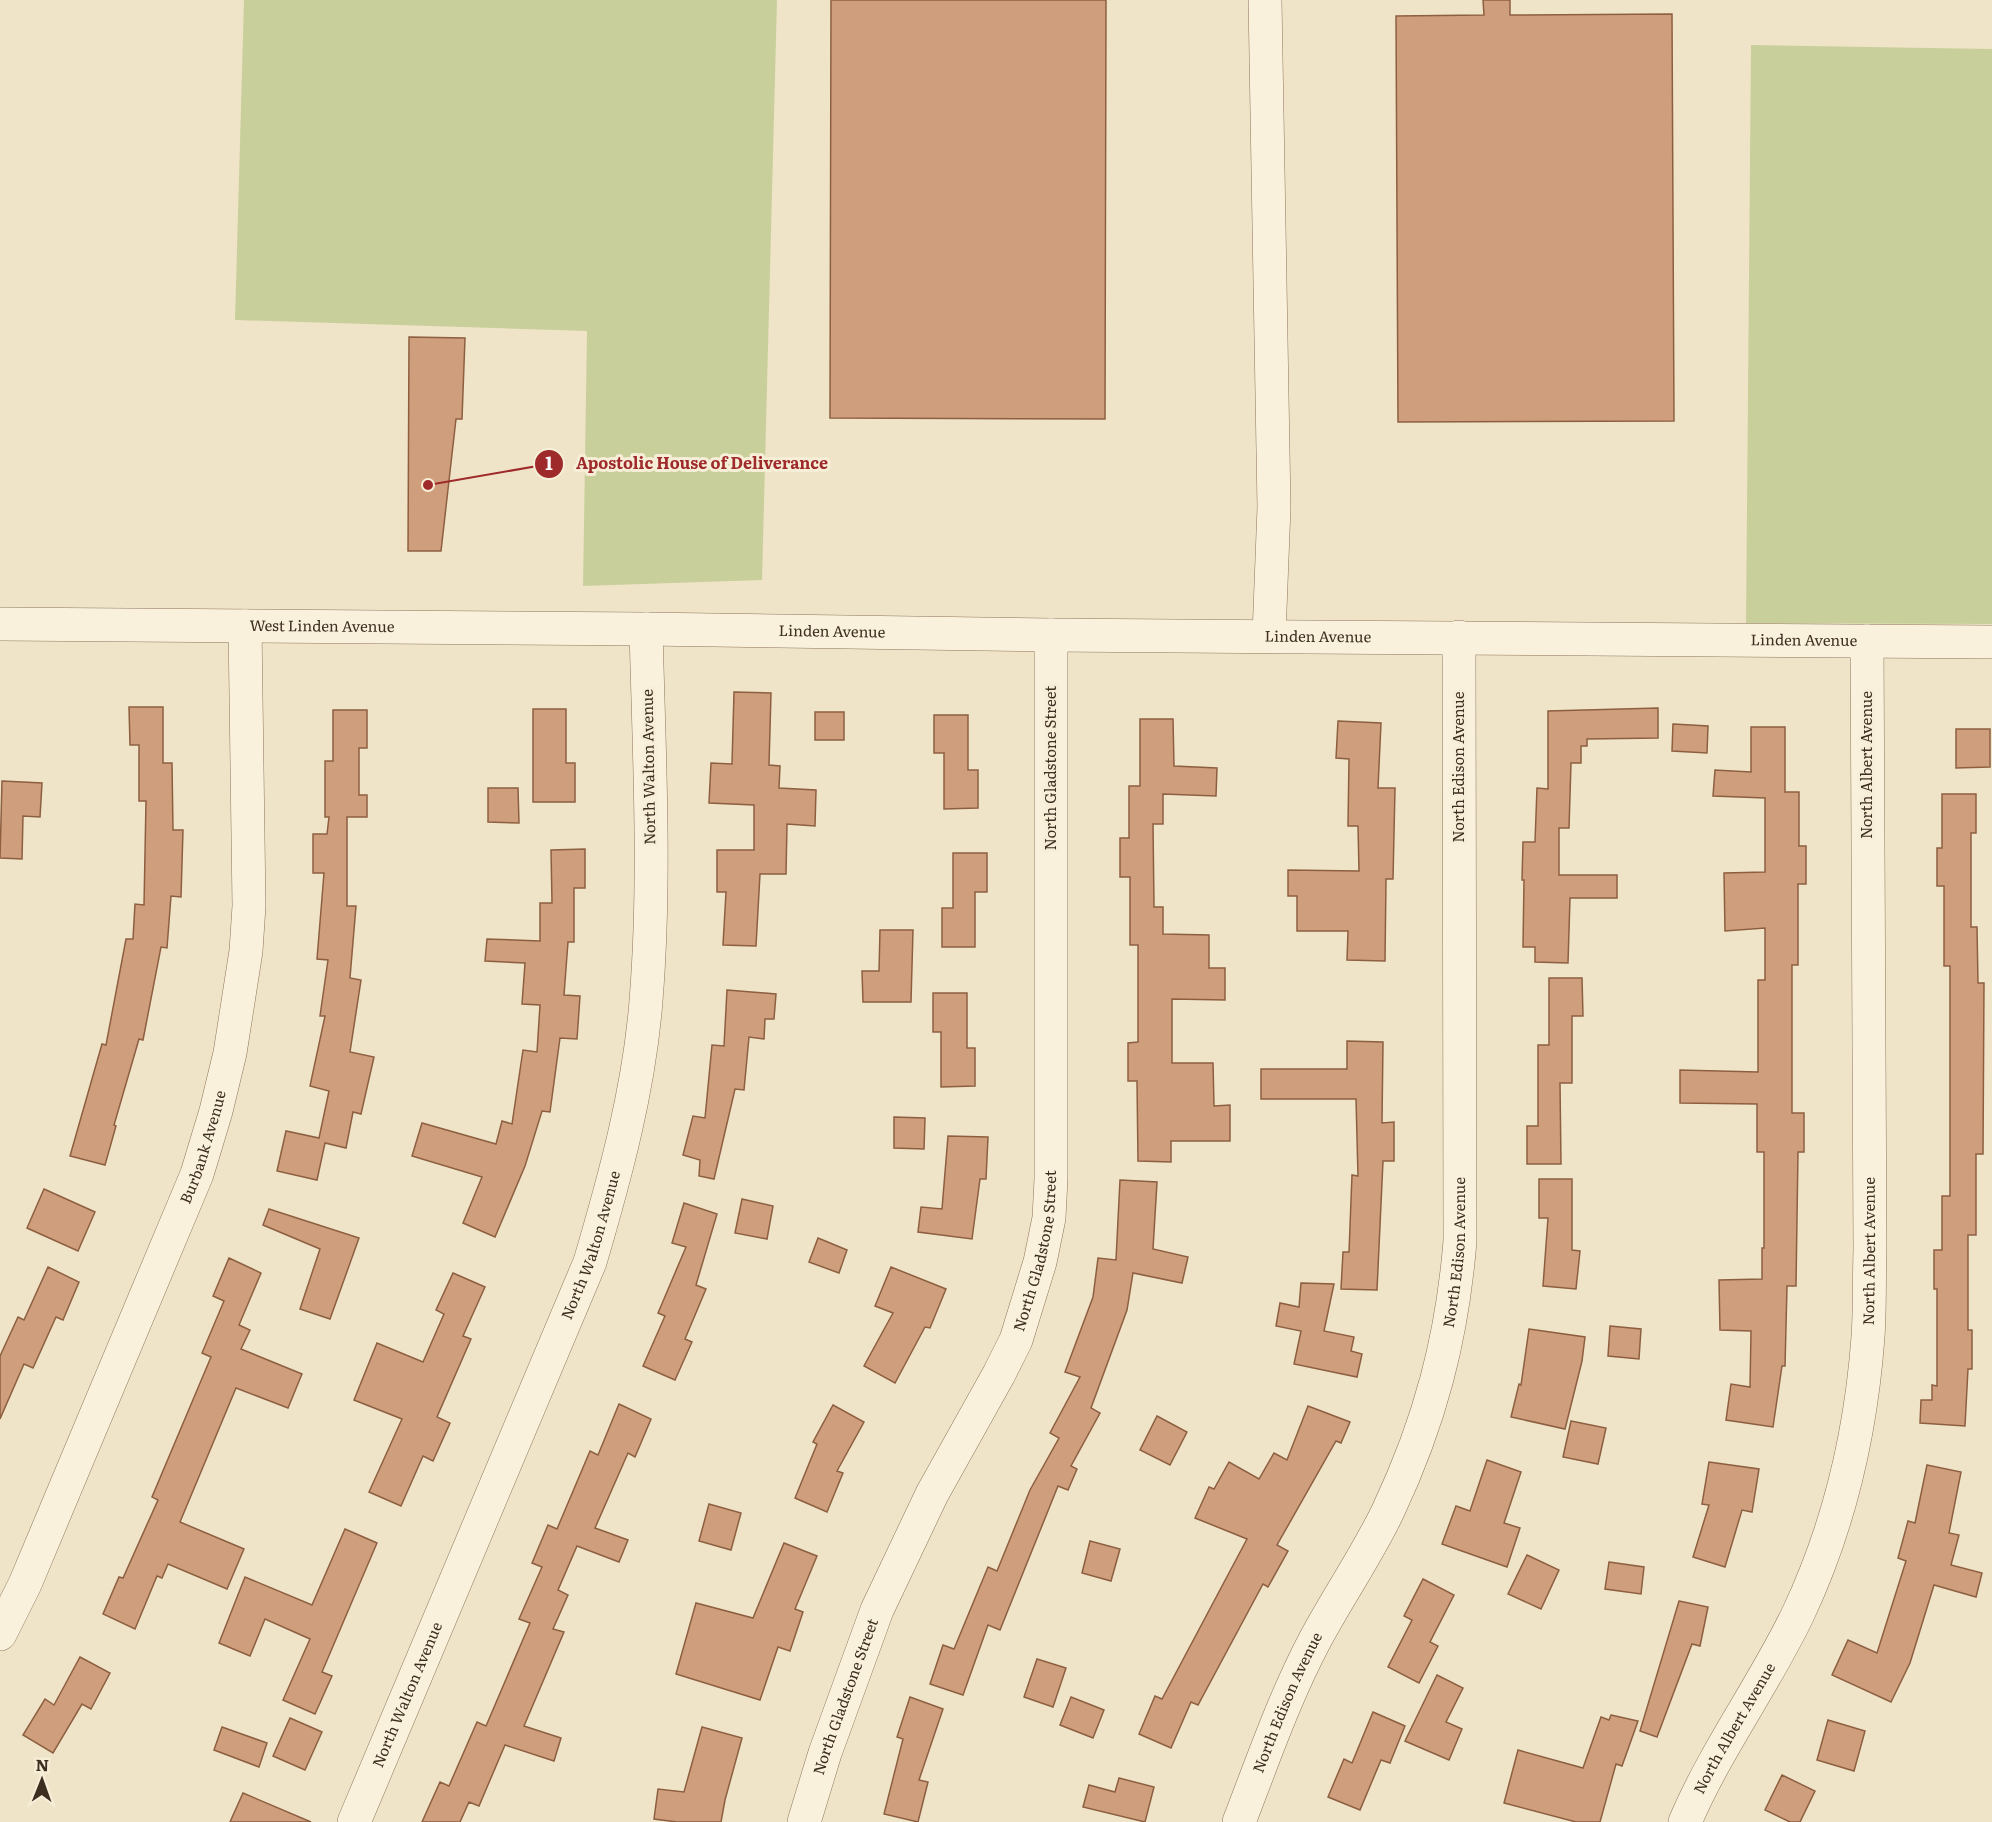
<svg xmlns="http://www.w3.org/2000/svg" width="1992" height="1822" font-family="Literata,serif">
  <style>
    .green { fill: #c9cf9b }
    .building { fill: #cf9f7d; stroke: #8d5f41; stroke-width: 1.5 }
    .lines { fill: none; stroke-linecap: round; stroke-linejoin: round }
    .minor-casing { stroke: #8d765c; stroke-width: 34 }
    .minor { stroke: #faf1dc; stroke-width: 33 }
    .labels { text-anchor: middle; stroke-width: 6; stroke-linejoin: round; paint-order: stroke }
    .street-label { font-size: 15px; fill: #3d2e20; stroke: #f7eed8 }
    .leader { fill: none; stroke: #9e2a2b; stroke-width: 2 }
    .callout-dot { fill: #9e2a2b; stroke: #f7eed8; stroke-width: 2 }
    .mark-label { font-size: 18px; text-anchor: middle; font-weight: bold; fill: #fff }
    .callout-label { font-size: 16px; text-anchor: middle; font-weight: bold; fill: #9e2a2b; stroke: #f7eed8; stroke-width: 6; stroke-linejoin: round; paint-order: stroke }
  </style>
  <rect width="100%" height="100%" fill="#f0e4c8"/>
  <!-- green -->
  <g class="green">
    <path d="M 244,0 L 777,0 L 762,580 L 583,586 L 587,331 L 235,320 Z"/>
    <path d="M 1751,45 L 1992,49 L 1992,624 L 1746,623 Z"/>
  </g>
  <!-- building -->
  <g class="building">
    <path d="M 831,0 L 1106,0 L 1105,419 L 830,418 Z"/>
    <path d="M 1483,0 L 1510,0 L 1510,15 L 1672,14 L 1674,421 L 1398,422 L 1396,16 L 1484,15 Z"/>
    <path d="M 409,337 L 465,338 L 462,419 L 456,419 L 441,551 L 408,551 Z"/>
    <path d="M 734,692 L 771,693 L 769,765 L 780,766 L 779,788 L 816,790 L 815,826 L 787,824 L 786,874 L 760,874 L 756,946 L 723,945 L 726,892 L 717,892 L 717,850 L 754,850 L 754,805 L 709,803 L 711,763 L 732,764 Z"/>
    <path d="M 129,707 L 163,707 L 163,763 L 172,763 L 173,830 L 183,830 L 181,897 L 171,896 L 167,948 L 161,947 L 143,1040 L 139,1039 L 114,1125 L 116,1126 L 105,1165 L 70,1156 L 102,1044 L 106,1045 L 126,939 L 133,939 L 135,904 L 144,905 L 146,801 L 139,801 L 139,745 L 130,745 Z"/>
    <path d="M 1658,708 L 1658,738 L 1587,739 L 1587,746 L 1581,746 L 1581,763 L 1571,763 L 1569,828 L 1559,828 L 1559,875 L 1617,875 L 1617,898 L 1570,898 L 1568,963 L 1535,962 L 1535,947 L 1523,947 L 1524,880 L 1522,880 L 1523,842 L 1535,842 L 1537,788 L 1548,789 L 1548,711 Z"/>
    <path d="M 533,709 L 566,709 L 566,763 L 575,763 L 575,802 L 533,802 Z"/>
    <path d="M 333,710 L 367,710 L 367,748 L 359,748 L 359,795 L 367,795 L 367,817 L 347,817 L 347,906 L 356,906 L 350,978 L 361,980 L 350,1052 L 374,1057 L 361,1114 L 353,1112 L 346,1148 L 325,1143 L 317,1180 L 277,1171 L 286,1131 L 319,1138 L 329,1091 L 310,1086 L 325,1016 L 320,1016 L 328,960 L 317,959 L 324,873 L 313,873 L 313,834 L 327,834 L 329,817 L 325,817 L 325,761 L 333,761 Z"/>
    <rect x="815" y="712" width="29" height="28"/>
    <path d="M 934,715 L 968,715 L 968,770 L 978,770 L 978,808 L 944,809 L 944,753 L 934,753 Z"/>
    <path d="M 1140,719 L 1173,719 L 1174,766 L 1217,768 L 1216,796 L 1163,794 L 1163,824 L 1153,824 L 1154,907 L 1163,907 L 1163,934 L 1209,935 L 1209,968 L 1225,968 L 1225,1000 L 1172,999 L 1172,1063 L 1213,1063 L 1214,1106 L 1230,1105 L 1230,1141 L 1171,1141 L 1171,1162 L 1138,1161 L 1137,1081 L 1128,1081 L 1128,1043 L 1138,1042 L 1138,945 L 1130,945 L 1130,877 L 1120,877 L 1120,838 L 1129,838 L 1129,786 L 1140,786 Z"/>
    <path d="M 1338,721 L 1381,723 L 1378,788 L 1395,788 L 1393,879 L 1386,879 L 1385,961 L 1347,960 L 1348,931 L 1297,931 L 1297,896 L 1288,896 L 1288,870 L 1359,871 L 1358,826 L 1348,826 L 1349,759 L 1336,758 Z"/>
    <path d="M 1673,724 L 1708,726 L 1707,753 L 1672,751 Z"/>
    <path d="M 1751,727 L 1785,727 L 1785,792 L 1799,792 L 1799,846 L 1806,846 L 1806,884 L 1798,884 L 1798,965 L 1792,965 L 1792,1113 L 1804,1113 L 1804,1152 L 1798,1152 L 1796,1286 L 1787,1286 L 1785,1366 L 1782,1366 L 1773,1427 L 1726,1420 L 1731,1384 L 1750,1387 L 1751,1331 L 1720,1330 L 1719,1280 L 1762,1279 L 1762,1248 L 1764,1248 L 1764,1152 L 1757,1152 L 1757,1104 L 1680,1103 L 1680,1070 L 1758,1072 L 1758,980 L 1765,980 L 1765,928 L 1725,931 L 1724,873 L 1765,872 L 1765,798 L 1713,796 L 1715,770 L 1751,772 Z"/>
    <path d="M 1956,729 L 1990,729 L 1990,767 L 1956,768 Z"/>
    <path d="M 2,781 L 42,783 L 40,817 L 23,816 L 22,859 L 0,858 Z"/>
    <path d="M 488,788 L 518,788 L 519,823 L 488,822 Z"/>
    <path d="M 1942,794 L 1976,794 L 1976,833 L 1971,833 L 1971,927 L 1977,927 L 1978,983 L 1984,983 L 1983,1154 L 1976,1154 L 1976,1235 L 1968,1235 L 1968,1330 L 1972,1330 L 1972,1369 L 1968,1369 L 1965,1426 L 1920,1423 L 1921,1400 L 1932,1400 L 1932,1385 L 1937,1386 L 1937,1289 L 1934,1289 L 1934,1250 L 1942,1250 L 1942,1196 L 1950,1196 L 1950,966 L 1944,966 L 1944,886 L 1937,886 L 1937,848 L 1942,848 Z"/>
    <path d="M 585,849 L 585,888 L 574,888 L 574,942 L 568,942 L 564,995 L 580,996 L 577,1039 L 560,1038 L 550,1112 L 542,1111 L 525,1166 L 495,1237 L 463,1223 L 482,1177 L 412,1156 L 422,1123 L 496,1144 L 502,1121 L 512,1124 L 523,1050 L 537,1052 L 540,1005 L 522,1004 L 525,963 L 485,961 L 487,939 L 540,941 L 540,903 L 552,903 L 551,850 Z"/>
    <path d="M 953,853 L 987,853 L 987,892 L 975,892 L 975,947 L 942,947 L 942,908 L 953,908 Z"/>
    <path d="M 880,930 L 913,930 L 911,1002 L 863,1002 L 862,971 L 879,971 Z"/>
    <path d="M 1549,978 L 1582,978 L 1583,1016 L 1572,1016 L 1572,1083 L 1560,1083 L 1561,1164 L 1527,1164 L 1527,1126 L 1538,1126 L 1538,1045 L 1549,1045 Z"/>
    <path d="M 727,990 L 776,994 L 774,1019 L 765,1019 L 764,1039 L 749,1037 L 744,1090 L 735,1089 L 714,1179 L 699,1176 L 700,1160 L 683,1155 L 693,1116 L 705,1118 L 712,1045 L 724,1046 Z"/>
    <path d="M 933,993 L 967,993 L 967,1048 L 975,1048 L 975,1086 L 941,1087 L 941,1032 L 933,1032 Z"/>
    <path d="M 1347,1041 L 1383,1042 L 1382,1123 L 1394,1122 L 1394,1161 L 1383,1161 L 1377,1290 L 1341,1289 L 1343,1252 L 1349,1252 L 1352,1175 L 1358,1176 L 1356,1099 L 1261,1099 L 1261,1069 L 1347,1069 Z"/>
    <path d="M 894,1117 L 925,1118 L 924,1149 L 894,1148 Z"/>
    <path d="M 948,1136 L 988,1137 L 986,1179 L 980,1179 L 972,1239 L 918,1232 L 921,1207 L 942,1209 Z"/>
    <path d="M 1539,1179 L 1572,1179 L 1572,1250 L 1580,1251 L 1576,1289 L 1543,1286 L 1548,1218 L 1539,1218 Z"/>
    <path d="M 1120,1180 L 1157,1182 L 1153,1249 L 1188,1257 L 1182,1283 L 1133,1273 L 1127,1310 L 1091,1408 L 1100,1413 L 1071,1466 L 1077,1469 L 1068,1490 L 1058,1486 L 1000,1630 L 988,1625 L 963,1695 L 930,1684 L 943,1645 L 954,1649 L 988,1567 L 997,1571 L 1030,1490 L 1059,1438 L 1050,1433 L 1080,1377 L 1065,1372 L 1093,1297 L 1098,1258 L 1116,1260 Z"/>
    <path d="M 44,1189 L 95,1212 L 78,1251 L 27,1228 Z"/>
    <path d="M 742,1199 L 773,1206 L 767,1239 L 735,1233 Z"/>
    <path d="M 684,1203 L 717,1214 L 696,1285 L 706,1289 L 685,1339 L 692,1342 L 675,1380 L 643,1366 L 665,1316 L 658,1313 L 686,1247 L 672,1243 Z"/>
    <path d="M 269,1209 L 359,1238 L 330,1319 L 300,1309 L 320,1249 L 263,1225 Z"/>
    <path d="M 818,1238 L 847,1250 L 839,1273 L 809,1262 Z"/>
    <path d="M 229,1258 L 261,1273 L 239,1325 L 250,1330 L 241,1349 L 302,1374 L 288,1408 L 236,1388 L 180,1522 L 244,1549 L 227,1589 L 168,1564 L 162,1578 L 157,1576 L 135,1629 L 103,1614 L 119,1577 L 123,1578 L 158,1500 L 152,1497 L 211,1357 L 202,1353 L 224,1301 L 213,1296 Z"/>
    <path d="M 48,1267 L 79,1282 L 63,1320 L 56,1317 L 33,1368 L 24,1364 L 0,1419 L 0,1356 L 18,1317 L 24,1320 Z"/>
    <path d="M 891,1267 L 946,1289 L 930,1328 L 925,1327 L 895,1383 L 864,1366 L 893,1313 L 875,1306 Z"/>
    <path d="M 453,1273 L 485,1287 L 463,1336 L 471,1339 L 437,1417 L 450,1423 L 433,1461 L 423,1456 L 401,1506 L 369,1492 L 402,1419 L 354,1400 L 377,1343 L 423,1362 L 444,1314 L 436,1310 Z"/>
    <path d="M 1301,1283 L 1334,1284 L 1324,1331 L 1354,1337 L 1351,1351 L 1362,1354 L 1357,1377 L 1294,1364 L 1301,1331 L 1276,1326 L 1280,1303 L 1299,1307 Z"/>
    <path d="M 1610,1326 L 1641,1329 L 1639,1359 L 1608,1356 Z"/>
    <path d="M 1529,1329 L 1585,1337 L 1582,1361 L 1565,1429 L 1511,1417 L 1519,1384 L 1521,1385 Z"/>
    <path d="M 619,1404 L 651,1419 L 635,1457 L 628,1453 L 595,1528 L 628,1540 L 619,1562 L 577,1546 L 558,1590 L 568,1595 L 553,1629 L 564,1632 L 524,1726 L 561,1738 L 554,1761 L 505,1745 L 479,1806 L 469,1802 L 460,1822 L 422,1822 L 440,1782 L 449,1786 L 477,1722 L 486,1726 L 530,1623 L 519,1619 L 542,1567 L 532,1563 L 548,1525 L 557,1529 L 590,1451 L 598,1455 Z"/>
    <path d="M 833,1405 L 864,1422 L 837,1471 L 843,1473 L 827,1512 L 795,1498 L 817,1444 L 813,1442 Z"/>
    <path d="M 1308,1406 L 1350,1422 L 1341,1443 L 1336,1441 L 1277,1545 L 1288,1551 L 1268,1587 L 1263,1584 L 1198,1705 L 1191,1702 L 1171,1748 L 1139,1734 L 1155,1696 L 1162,1699 L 1247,1539 L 1195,1518 L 1209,1487 L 1214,1489 L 1229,1462 L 1259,1479 L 1274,1453 L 1287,1460 Z"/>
    <path d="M 1157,1416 L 1187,1432 L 1170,1465 L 1140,1450 Z"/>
    <path d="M 1571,1421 L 1606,1428 L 1598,1464 L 1563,1457 Z"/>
    <path d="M 1487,1460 L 1521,1472 L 1504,1523 L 1520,1528 L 1507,1567 L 1442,1544 L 1456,1506 L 1470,1511 Z"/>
    <path d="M 1709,1462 L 1759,1469 L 1752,1512 L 1742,1510 L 1725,1567 L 1693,1557 L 1709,1505 L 1702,1504 Z"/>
    <path d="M 1927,1465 L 1961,1472 L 1949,1533 L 1959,1535 L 1951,1565 L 1982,1573 L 1976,1597 L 1934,1585 L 1910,1663 L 1891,1702 L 1832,1675 L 1848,1640 L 1877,1653 L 1906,1561 L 1898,1558 L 1908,1521 L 1915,1523 Z"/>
    <path d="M 709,1504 L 741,1513 L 731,1550 L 699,1541 Z"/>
    <path d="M 345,1529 L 377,1543 L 322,1672 L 332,1676 L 315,1714 L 283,1700 L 310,1639 L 265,1619 L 250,1656 L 219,1643 L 245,1577 L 312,1605 Z"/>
    <path d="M 1090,1541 L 1120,1549 L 1111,1581 L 1082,1573 Z"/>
    <path d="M 784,1543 L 817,1556 L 795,1609 L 803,1612 L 790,1651 L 778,1647 L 760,1700 L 676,1674 L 696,1603 L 753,1618 Z"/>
    <path d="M 1527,1555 L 1559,1570 L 1541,1609 L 1508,1594 Z"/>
    <path d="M 1609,1562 L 1644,1567 L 1641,1594 L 1605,1589 Z"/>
    <path d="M 1423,1579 L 1454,1595 L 1430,1642 L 1438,1646 L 1419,1683 L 1388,1667 L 1412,1620 L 1404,1616 Z"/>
    <path d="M 1679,1601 L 1708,1607 L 1700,1646 L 1692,1644 L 1657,1737 L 1640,1731 Z"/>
    <path d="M 80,1657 L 110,1673 L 91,1709 L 82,1704 L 53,1753 L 23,1735 L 45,1699 L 54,1705 Z"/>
    <path d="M 1037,1659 L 1066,1668 L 1053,1707 L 1024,1697 Z"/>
    <path d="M 1437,1675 L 1463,1688 L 1446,1722 L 1462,1729 L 1449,1760 L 1405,1741 Z"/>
    <path d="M 910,1697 L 943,1709 L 919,1780 L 928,1782 L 918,1822 L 884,1814 L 903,1739 L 897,1737 Z"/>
    <path d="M 1071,1697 L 1104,1710 L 1093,1738 L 1060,1725 Z"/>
    <path d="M 1373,1712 L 1405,1726 L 1390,1763 L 1381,1760 L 1360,1810 L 1328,1797 L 1344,1759 L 1352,1763 Z"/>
    <path d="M 1611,1715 L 1638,1721 L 1622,1766 L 1616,1764 L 1600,1822 L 1576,1822 L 1504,1803 L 1518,1750 L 1583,1768 L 1601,1717 L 1609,1720 Z"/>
    <path d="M 290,1718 L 322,1732 L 305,1770 L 273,1756 Z"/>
    <path d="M 1828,1720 L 1865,1731 L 1854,1771 L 1817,1760 Z"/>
    <path d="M 222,1727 L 267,1743 L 259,1767 L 214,1750 Z"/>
    <path d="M 702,1727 L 742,1738 L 725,1800 L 721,1822 L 677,1822 L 654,1819 L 658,1789 L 684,1792 Z"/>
    <path d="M 1782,1775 L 1815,1791 L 1800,1822 L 1790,1822 L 1765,1810 Z"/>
    <path d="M 1119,1778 L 1154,1787 L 1145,1822 L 1083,1807 L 1089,1785 L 1115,1792 Z"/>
    <path d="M 243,1793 L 311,1822 L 230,1822 Z"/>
  </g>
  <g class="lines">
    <!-- minor casing -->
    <g class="minor-casing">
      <g id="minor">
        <path d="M 1265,0 L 1274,507 L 1269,636"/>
        <path id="s1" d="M 0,624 L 646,629 L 1051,635 L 1992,642"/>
        <path id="s2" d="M 0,1634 L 25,1584 L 197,1174 L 216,1111 L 230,1053 L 246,951 L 249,906 L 245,626"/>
        <path id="s3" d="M 354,1822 L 590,1262 C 615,1177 639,1090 646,1001 C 656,877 649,753 646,629"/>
        <path id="s4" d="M 804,1822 L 825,1753 L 877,1610 L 932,1494 L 999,1374 L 1016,1340 L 1040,1262 L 1049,1218 L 1051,1179 L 1051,635"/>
        <path id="s5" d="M 1239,1822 C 1263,1760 1285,1696 1316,1638 C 1339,1595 1367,1555 1388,1511 C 1430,1422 1452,1339 1460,1241 L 1459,637"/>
        <path id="s6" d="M 1685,1822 C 1716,1749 1764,1685 1798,1614 C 1839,1527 1861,1432 1868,1337 C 1870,1308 1869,1279 1870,1250 L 1867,641"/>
      </g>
    </g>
    <!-- minor -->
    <use href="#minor" class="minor"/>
  </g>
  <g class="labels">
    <!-- street labels -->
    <g class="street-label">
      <text dy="5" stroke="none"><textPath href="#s1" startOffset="322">West Linden Avenue</textPath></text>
      <text dy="5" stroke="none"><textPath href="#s1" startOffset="832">Linden Avenue</textPath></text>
      <text dy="5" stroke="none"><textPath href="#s1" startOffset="1318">Linden Avenue</textPath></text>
      <text dy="5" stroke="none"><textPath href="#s1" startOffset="1804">Linden Avenue</textPath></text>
      <text transform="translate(1867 765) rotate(-90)" y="5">North Albert Avenue</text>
      <text transform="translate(649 767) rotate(-91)" y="5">North Walton Avenue</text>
      <text transform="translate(1459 767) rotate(-90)" y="5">North Edison Avenue</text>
      <text transform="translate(1051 768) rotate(-90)" y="5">North Gladstone Street</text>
      <text dy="5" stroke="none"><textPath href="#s2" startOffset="528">Burbank Avenue</textPath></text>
      <text dy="5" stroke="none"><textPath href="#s3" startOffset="624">North Walton Avenue</textPath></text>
      <text dy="5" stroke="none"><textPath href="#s6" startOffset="610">North Albert Avenue</textPath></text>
      <text dy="5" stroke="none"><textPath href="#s4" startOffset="620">North Gladstone Street</textPath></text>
      <text dy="5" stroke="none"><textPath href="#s5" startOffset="615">North Edison Avenue</textPath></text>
      <text dy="5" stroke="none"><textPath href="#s3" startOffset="138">North Walton Avenue</textPath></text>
      <text dy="5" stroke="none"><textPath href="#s4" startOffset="132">North Gladstone Street</textPath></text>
      <text dy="5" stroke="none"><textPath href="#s5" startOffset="129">North Edison Avenue</textPath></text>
      <text dy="5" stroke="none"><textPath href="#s6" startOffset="106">North Albert Avenue</textPath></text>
    </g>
  </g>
  <!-- callouts -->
  <path class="leader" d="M428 485L549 464"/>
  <g class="callout-dot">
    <circle cx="428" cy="485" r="6"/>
    <circle cx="549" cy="464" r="15"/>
  </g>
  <g class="mark-label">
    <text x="549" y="470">1</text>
  </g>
  <g class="callout-label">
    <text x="702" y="469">Apostolic House of Deliverance</text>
  </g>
  <!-- north arrow -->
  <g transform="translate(42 1780) rotate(1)" stroke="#f7eed8" stroke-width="4.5" paint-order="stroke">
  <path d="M0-4.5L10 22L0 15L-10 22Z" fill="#3d2e20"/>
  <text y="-9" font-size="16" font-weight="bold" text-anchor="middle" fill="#3d2e20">N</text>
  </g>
</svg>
